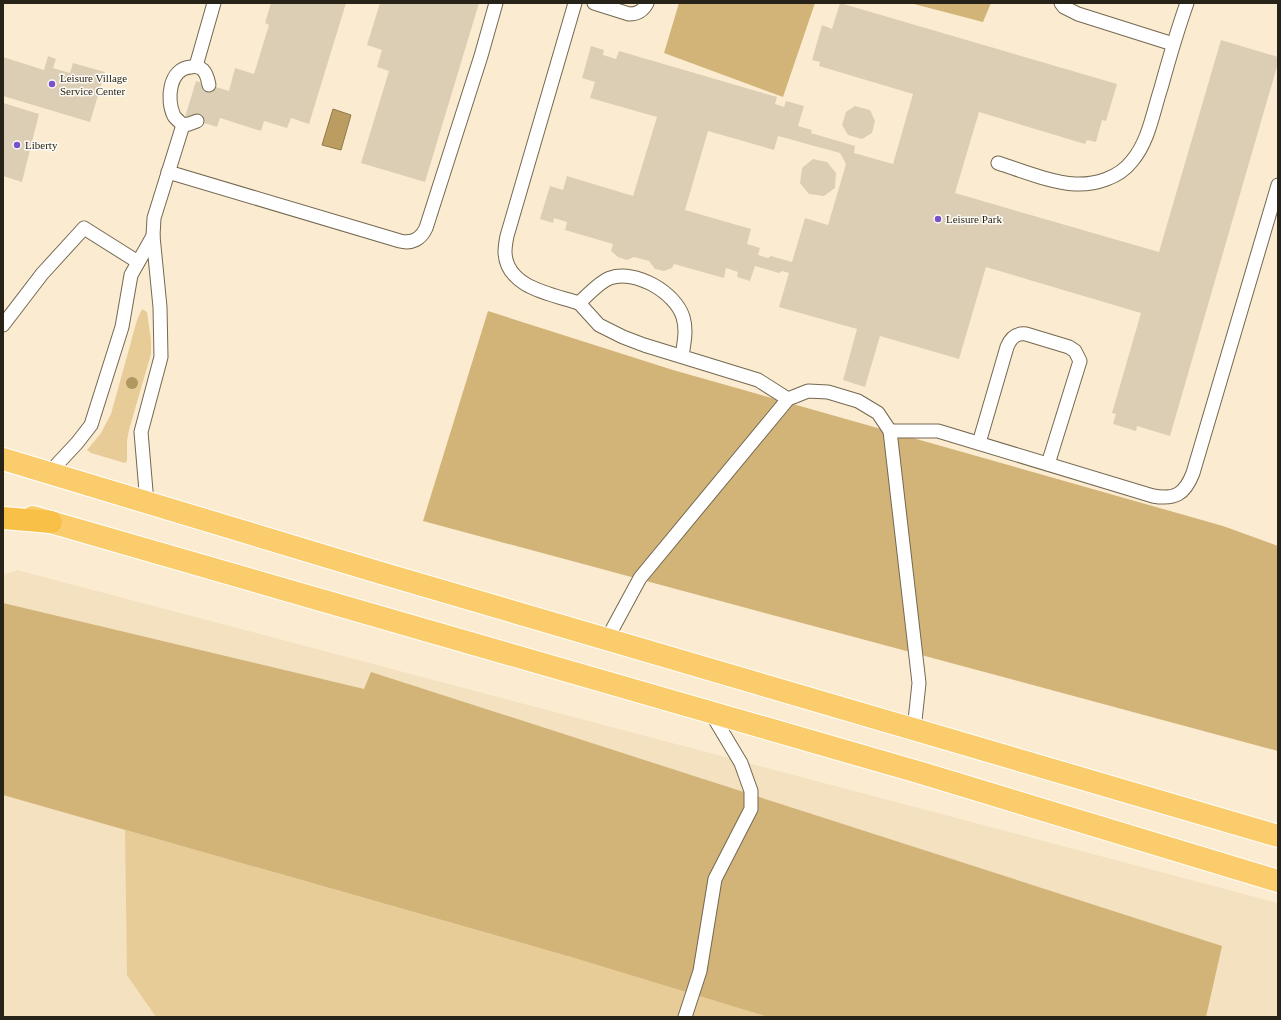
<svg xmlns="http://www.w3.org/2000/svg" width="1281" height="1020" font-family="'Times New Roman',serif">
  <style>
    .built { fill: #f3e1bf }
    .green { fill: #e7cc98 }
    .forest { fill: #d3b478 }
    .water { fill: #bc9d61; stroke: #90784b }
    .building { fill: #dcceb4; fill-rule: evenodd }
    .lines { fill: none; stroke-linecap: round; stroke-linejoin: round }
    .service-casing { stroke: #746850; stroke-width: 15 }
    .trunk-casing { stroke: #fff; stroke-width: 24 }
    .motorway-casing { stroke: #fff; stroke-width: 24 }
    .service { stroke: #fff; stroke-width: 13 }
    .trunk { stroke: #facc6b; stroke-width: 22 }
    .motorway { stroke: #f8c046; stroke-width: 22 }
    .tree { fill: #af975f }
    .poi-dot { fill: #7752cc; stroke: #fefbf5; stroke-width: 1.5 }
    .labels { text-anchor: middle; stroke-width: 3; stroke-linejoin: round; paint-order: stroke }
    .poi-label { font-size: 11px; fill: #282319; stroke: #fefbf5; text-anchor: start }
  </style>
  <rect width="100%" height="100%" fill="#fbecd1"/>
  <!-- built -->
  <path class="built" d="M 17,570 L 1278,903 L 1278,1017 L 3,1017 L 3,575 Z"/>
  <!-- green -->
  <g class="green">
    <path d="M 142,309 L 147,312 L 151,340 L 151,354 L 129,430 L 127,441 L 127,461 L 125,463 L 91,453 L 87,450 L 101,433 L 111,414 L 137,320 Z"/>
    <path d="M 125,830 L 571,957 L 768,1017 L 156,1017 L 127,975 Z"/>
  </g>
  <!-- forest -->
  <g class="forest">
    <path d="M 679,3 L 815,3 L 783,97 L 664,53 Z"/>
    <path d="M 910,3 L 991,3 L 983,22 Z"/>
    <path d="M 488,311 L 673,370 L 1223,526 L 1278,546 L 1278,751 L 423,521 Z"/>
    <path d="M 3,603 L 364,689 L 371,672 L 1222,946 L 1206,1017 L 768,1017 L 571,957 L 3,795 Z"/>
  </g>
  <!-- water -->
  <path class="water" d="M 333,109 L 351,115 L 341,150 L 322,145 Z"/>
  <!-- building -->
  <g class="building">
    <path d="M 271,3 L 346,3 L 309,124 L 291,118 L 287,128 L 264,121 L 261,131 L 220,118 L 217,127 L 185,117 L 196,81 L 229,91 L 235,68 L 254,74 L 269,25 L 265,23 Z"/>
    <path d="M 380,3 L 479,3 L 425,182 L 361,163 L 389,71 L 377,67 L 382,50 L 367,45 Z"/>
    <path d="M 840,3 L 1117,84 L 1106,121 L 1102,120 L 1096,142 L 1087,140 L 1085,144 L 979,112 L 955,193 L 1159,252 L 1221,40 L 1278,57 L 1278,63 L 1170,436 L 1137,426 L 1136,431 L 1113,424 L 1116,414 L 1112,413 L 1141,313 L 986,267 L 959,359 L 880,336 L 865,387 L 843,380 L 857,329 L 779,307 L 789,273 L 782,271 L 779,273 L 755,266 L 750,281 L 737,277 L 738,272 L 726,268 L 724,278 L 674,264 L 672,268 L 664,271 L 655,269 L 649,261 L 634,257 L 627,260 L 618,257 L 611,251 L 613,244 L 565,230 L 567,222 L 554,218 L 553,223 L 540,219 L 550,186 L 563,190 L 567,176 L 633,196 L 657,117 L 590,98 L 595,82 L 582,78 L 591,46 L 604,50 L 603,55 L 616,59 L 619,51 L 777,97 L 775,104 L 784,107 L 786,101 L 804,106 L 798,126 L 812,130 L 811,133 L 855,146 L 854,153 L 893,164 L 913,94 L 819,66 L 820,62 L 812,60 L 822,25 L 832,29 ZM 708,131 L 774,150 L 778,136 L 840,153 L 846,164 L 828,225 L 805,218 L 792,262 L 771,256 L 768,258 L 758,255 L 760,248 L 747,244 L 751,229 L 685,210 Z"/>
    <path d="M 48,56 L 56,59 L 53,68 L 70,73 L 73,63 L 105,72 L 90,122 L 3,96 L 3,57 L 44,70 Z"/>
    <path d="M 3,103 L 39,114 L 22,182 L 3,176 Z"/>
    <path d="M 855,106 L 870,110 L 875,121 L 872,133 L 862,139 L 848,135 L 842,125 L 846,112 Z"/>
    <path d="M 813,159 L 827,162 L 836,173 L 835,188 L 824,196 L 809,194 L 800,183 L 802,168 Z"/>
  </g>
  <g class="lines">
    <!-- service casing -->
    <g class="service-casing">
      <g id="service">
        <path d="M 575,3 L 507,236 C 506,241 505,247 505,252 C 506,288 552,294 579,303"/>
        <path d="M 594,3 L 629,14 C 638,14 643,11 647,3"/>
        <path d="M 1061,3 L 1064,7 L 1078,14 L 1173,44"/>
        <path d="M 196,66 L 214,3"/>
        <path d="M 197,121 L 189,124 L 183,125 C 180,122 176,119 174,116 C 166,100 169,68 191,67 C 195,66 200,67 203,70 C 207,74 208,80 209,85"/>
        <path d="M 998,163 C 1020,170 1052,183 1075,184 C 1095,185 1119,178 1132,161 C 1149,141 1153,112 1161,88 C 1169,59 1177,31 1187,3"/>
        <path d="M 168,172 L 400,241 C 412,244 421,239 426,228 L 481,56 L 496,3"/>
        <path d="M 3,325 L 42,274 L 84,228 L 138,262"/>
        <path d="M 682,356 C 684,343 687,330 683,317 C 675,292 635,269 610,278 C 599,282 588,295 579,303 L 599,325 L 623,337 L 644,345 L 758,380 L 788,399"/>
        <path d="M 890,431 L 938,431 L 1153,496 C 1175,500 1185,494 1193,473 L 1278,185"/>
        <path d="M 979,443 L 1007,347 C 1011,337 1016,333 1026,334 L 1069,347 L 1075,351 L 1080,361 L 1048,464"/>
        <path d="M 49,473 L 77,443 L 91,425 L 122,327 L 131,275 L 153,236"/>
        <path d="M 147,503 L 141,432 L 161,357 L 160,307 L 153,236 L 154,218 L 183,125"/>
        <path d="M 607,639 L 640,578 L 788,399 L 808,391 L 828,392 L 858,401 L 878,413 L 890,431 L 919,683 L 914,730"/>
        <path d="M 685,1017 L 700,971 L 715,879 L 751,809 L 751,791 L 741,763 L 711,713"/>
      </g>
    </g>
    <!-- trunk casing -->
    <g class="trunk-casing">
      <g id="trunk">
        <path d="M 3,459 L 381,573 L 1278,836"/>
        <path d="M 33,517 L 918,772 L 1278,881"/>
      </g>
    </g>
    <!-- motorway casing -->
    <g class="motorway-casing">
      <path id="motorway" d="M 3,518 L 51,522"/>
    </g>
    <!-- service -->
    <use href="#service" class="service"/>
    <!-- trunk -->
    <use href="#trunk" class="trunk"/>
    <!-- motorway -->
    <use href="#motorway" class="motorway"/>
  </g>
  <!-- trees -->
  <circle class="tree" cx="132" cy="383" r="6"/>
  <!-- markers -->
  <g class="poi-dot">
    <circle cx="52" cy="84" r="4"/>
    <circle cx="17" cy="145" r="4"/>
    <circle cx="938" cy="219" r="4"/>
  </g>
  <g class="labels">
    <!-- poi labels -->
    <g class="poi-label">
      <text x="60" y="82">Leisure Village<tspan x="60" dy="13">Service Center</tspan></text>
      <text x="25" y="149">Liberty</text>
      <text x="946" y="223">Leisure Park</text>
    </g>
  </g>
  <!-- border -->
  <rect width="1281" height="1020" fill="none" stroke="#282319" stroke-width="8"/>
</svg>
